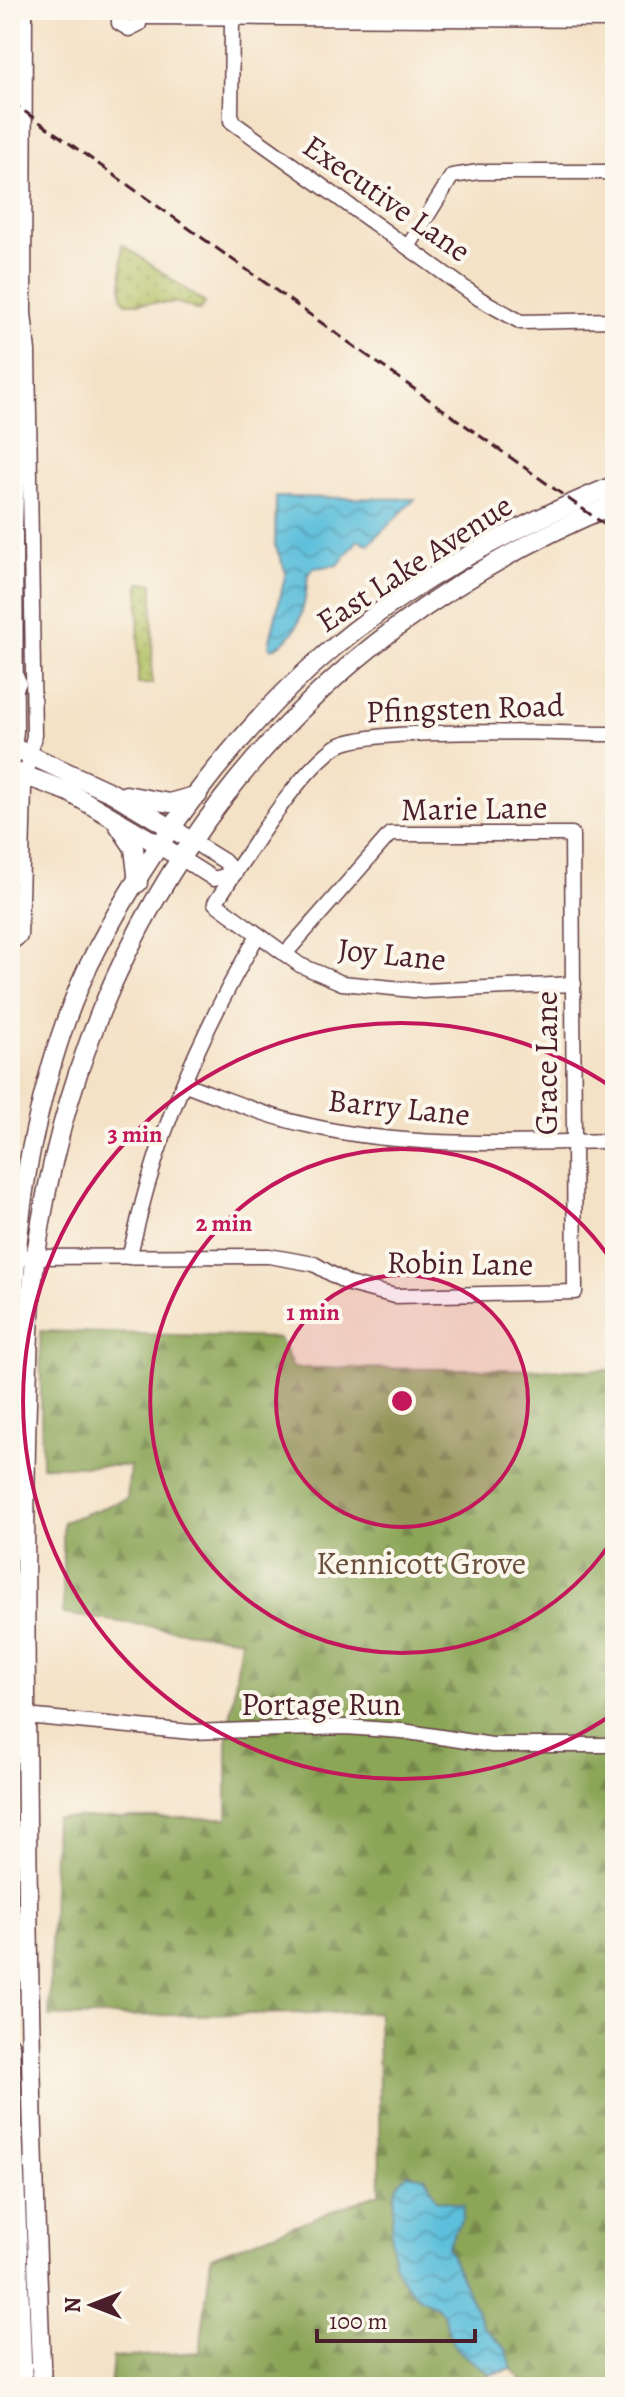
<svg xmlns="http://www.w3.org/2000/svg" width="625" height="2397" font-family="Alegreya,serif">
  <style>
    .grass { fill: url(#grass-dots); stroke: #7e7047; stroke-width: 2 }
    .forest { fill: url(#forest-firs); stroke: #6b6242; stroke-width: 2 }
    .water { fill: url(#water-waves); stroke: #546f83; stroke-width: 2 }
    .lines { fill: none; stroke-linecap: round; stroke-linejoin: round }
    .minor-casing { stroke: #643c42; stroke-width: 17 }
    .major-casing { stroke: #643c42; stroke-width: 21 }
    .minor { stroke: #fff; stroke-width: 14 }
    .major { stroke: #fff; stroke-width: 18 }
    .rail { stroke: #4a1f2b; stroke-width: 3; stroke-dasharray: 12 6; stroke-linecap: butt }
    .ring { fill: none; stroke: #c2185b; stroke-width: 4 }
    .labels { text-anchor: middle; stroke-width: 8; stroke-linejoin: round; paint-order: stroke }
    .street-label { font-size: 32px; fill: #4a1f2b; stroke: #fbf7ec }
    .park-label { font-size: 32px; fill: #694f3c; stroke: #fbf7ec }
    .centre { fill: #c2185b; stroke: #fbf7ec; stroke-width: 4 }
    .ring-label { font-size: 24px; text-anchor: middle; font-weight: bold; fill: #c2185b; stroke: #fbf7ec; stroke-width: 8; stroke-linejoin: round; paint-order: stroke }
  </style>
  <defs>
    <pattern id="grass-dots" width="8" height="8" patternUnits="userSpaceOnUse" patternTransform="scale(2)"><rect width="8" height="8" fill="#b1c063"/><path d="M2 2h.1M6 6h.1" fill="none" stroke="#929b52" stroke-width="1.8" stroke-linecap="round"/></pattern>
    <pattern id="forest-firs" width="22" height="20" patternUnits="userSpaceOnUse" patternTransform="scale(2)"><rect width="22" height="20" fill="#8ca659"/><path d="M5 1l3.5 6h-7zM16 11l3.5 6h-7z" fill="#74874a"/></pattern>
    <pattern id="water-waves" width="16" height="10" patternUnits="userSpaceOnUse" patternTransform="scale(2)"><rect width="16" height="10" fill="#5dbfdb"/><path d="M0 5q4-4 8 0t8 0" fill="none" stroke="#4f9bb2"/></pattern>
  </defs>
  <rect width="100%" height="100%" fill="#fbf7ec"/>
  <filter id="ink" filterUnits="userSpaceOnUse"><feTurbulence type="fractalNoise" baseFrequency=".0125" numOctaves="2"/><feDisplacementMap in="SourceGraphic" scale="16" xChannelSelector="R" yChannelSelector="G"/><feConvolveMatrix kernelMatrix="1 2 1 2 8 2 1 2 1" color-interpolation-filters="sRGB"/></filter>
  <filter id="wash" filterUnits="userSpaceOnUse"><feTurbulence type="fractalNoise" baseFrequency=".006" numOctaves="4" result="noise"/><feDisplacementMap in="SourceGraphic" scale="32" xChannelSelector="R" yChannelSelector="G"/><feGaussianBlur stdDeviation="1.8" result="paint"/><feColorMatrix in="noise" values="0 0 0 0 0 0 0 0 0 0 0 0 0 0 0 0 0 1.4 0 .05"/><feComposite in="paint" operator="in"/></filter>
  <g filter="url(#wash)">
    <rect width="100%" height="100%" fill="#f4e2c7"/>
    <!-- grass -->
    <g class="grass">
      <path d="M 122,244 L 205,303 L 199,311 L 179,303 L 126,303 L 122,298 Z"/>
      <path d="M 139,583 L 153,583 L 152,684 L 138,684 Z"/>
    </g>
    <!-- forest -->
    <path class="forest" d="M 40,1331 L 279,1338 L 293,1368 L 615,1370 L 615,2387 L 526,2387 L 512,2369 L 491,2374 L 473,2387 L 110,2387 L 113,2358 L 200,2352 L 211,2257 L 380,2193 L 378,2012 L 49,2017 L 55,1818 L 227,1818 L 227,1743 L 241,1639 L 63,1614 L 63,1522 L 127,1499 L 130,1466 L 42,1466 Z"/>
    <!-- water -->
    <g class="water">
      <path d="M 276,497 L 415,499 L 369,544 L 358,540 L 338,565 L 314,568 L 308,574 C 306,601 301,639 271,649 L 269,645 L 286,572 L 275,545 Z"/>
      <path d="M 408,2174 L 426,2177 L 437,2200 L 464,2205 L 462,2219 L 447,2247 L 484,2327 L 507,2350 L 512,2369 L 491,2374 C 477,2364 457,2354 450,2337 C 446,2327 447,2317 439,2309 C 435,2304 427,2303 423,2300 C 389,2276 389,2248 393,2212 C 394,2196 394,2184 408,2174 Z"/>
    </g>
  </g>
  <g filter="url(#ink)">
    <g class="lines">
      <!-- minor casing -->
      <g class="minor-casing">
        <g id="minor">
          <path d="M 119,10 L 119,23 L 129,29 L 139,24 L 140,10"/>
          <path d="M 142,17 L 615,20"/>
          <path d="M 232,17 L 231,121 L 480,299 L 521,322 L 615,320"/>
          <path d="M 408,247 L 452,176 L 479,172 L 615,172"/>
          <path d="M 10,787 L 16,731 L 15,529 L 20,341"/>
          <path d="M 190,840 L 224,861 L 235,873"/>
          <path d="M 179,857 L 214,879 L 235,873"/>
          <path d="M 10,944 L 20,936 L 24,789 L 34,735 L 28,351 L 24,313 L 25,10"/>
          <path d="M 574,984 L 423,991 L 342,983 L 300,965 L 215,903 C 246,857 291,781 334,748 C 365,725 566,734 615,734"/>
          <path d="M 185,1084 C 226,1099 268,1117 311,1126 C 411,1149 514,1143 615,1141"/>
          <path d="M 14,1257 L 269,1256 L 314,1264 L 349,1284 L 395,1296 L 575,1292 L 572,834 L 390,834 L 285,954"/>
          <path d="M 129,1257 C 137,1229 142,1201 151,1174 C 176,1090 214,1010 258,935"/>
          <path d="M 26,1716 L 191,1732 L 346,1727 L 402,1731 L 492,1745 L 615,1745"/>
        </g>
      </g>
      <!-- major casing -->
      <g class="major-casing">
        <g id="major">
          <path d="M 10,695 L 17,682"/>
          <path d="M 10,746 L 112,793 L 181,834"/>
          <path d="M 10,770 L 69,792 L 171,852"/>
          <path d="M 126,795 L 169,803 L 198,795"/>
          <path d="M 117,823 L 134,848 L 138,883"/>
          <path d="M 10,1466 C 11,1354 10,1242 35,1131 C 48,1071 68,1004 97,949 C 150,848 228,743 311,667 C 398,588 508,529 615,485"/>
          <path d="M 10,2045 L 23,2387"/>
          <path d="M 42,2387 C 32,2155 27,1924 26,1692 C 25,1596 24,1499 27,1403 C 28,1353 29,1303 36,1254 C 85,907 291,638 615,504"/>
        </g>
      </g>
      <!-- minor -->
      <use href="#minor" class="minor"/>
      <!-- major -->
      <use href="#major" class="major"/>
      <!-- rail -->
      <path class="rail" d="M 10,101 L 615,532"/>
    </g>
  </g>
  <!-- distance rings -->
  <circle cx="402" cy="1401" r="126" fill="#c2185b" fill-opacity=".12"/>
  <g class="ring">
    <circle cx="402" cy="1401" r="126"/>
    <path d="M615 1536A252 252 0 1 1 615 1266"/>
    <path d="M613 1714A378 378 0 1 1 613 1088"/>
  </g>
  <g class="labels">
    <!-- street labels -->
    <g class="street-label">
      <text transform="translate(387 198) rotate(35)" y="11">Executive Lane</text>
      <text transform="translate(414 563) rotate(-33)" y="11">East Lake Avenue</text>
      <text transform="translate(465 708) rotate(-2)" y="11">Pfingsten Road</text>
      <text transform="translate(474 808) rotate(-1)" y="11">Marie Lane</text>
      <text transform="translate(392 954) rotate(6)" y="11">Joy Lane</text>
      <text transform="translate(546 1063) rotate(-90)" y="11">Grace Lane</text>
      <text transform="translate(399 1107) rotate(6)" y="11">Barry Lane</text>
      <text transform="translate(460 1263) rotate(1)" y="11">Robin Lane</text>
      <text x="321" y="1715">Portage Run</text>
    </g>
    <!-- park labels -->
    <g class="park-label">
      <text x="421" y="1574">Kennicott Grove</text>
    </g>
  </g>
  <circle cx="402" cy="1401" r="12" class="centre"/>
  <g class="ring-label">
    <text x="135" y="1142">3 min</text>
    <text x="224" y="1231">2 min</text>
    <text x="313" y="1320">1 min</text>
  </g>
  <!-- margin -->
  <rect width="625" height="2397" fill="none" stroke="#fbf7ec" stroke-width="40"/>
  <!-- north arrow -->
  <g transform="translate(92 2305) rotate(270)" stroke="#fbf7ec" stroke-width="6" paint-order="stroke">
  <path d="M0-6L14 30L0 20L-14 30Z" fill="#4a1f2b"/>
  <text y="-12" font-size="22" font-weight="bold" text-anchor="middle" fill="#4a1f2b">N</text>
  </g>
  <!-- scale -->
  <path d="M317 2329v12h158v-12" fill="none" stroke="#4a1f2b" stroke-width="4"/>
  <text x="329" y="2329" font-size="24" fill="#4a1f2b" stroke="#fbf7ec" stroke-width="6" paint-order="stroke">100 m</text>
</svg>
